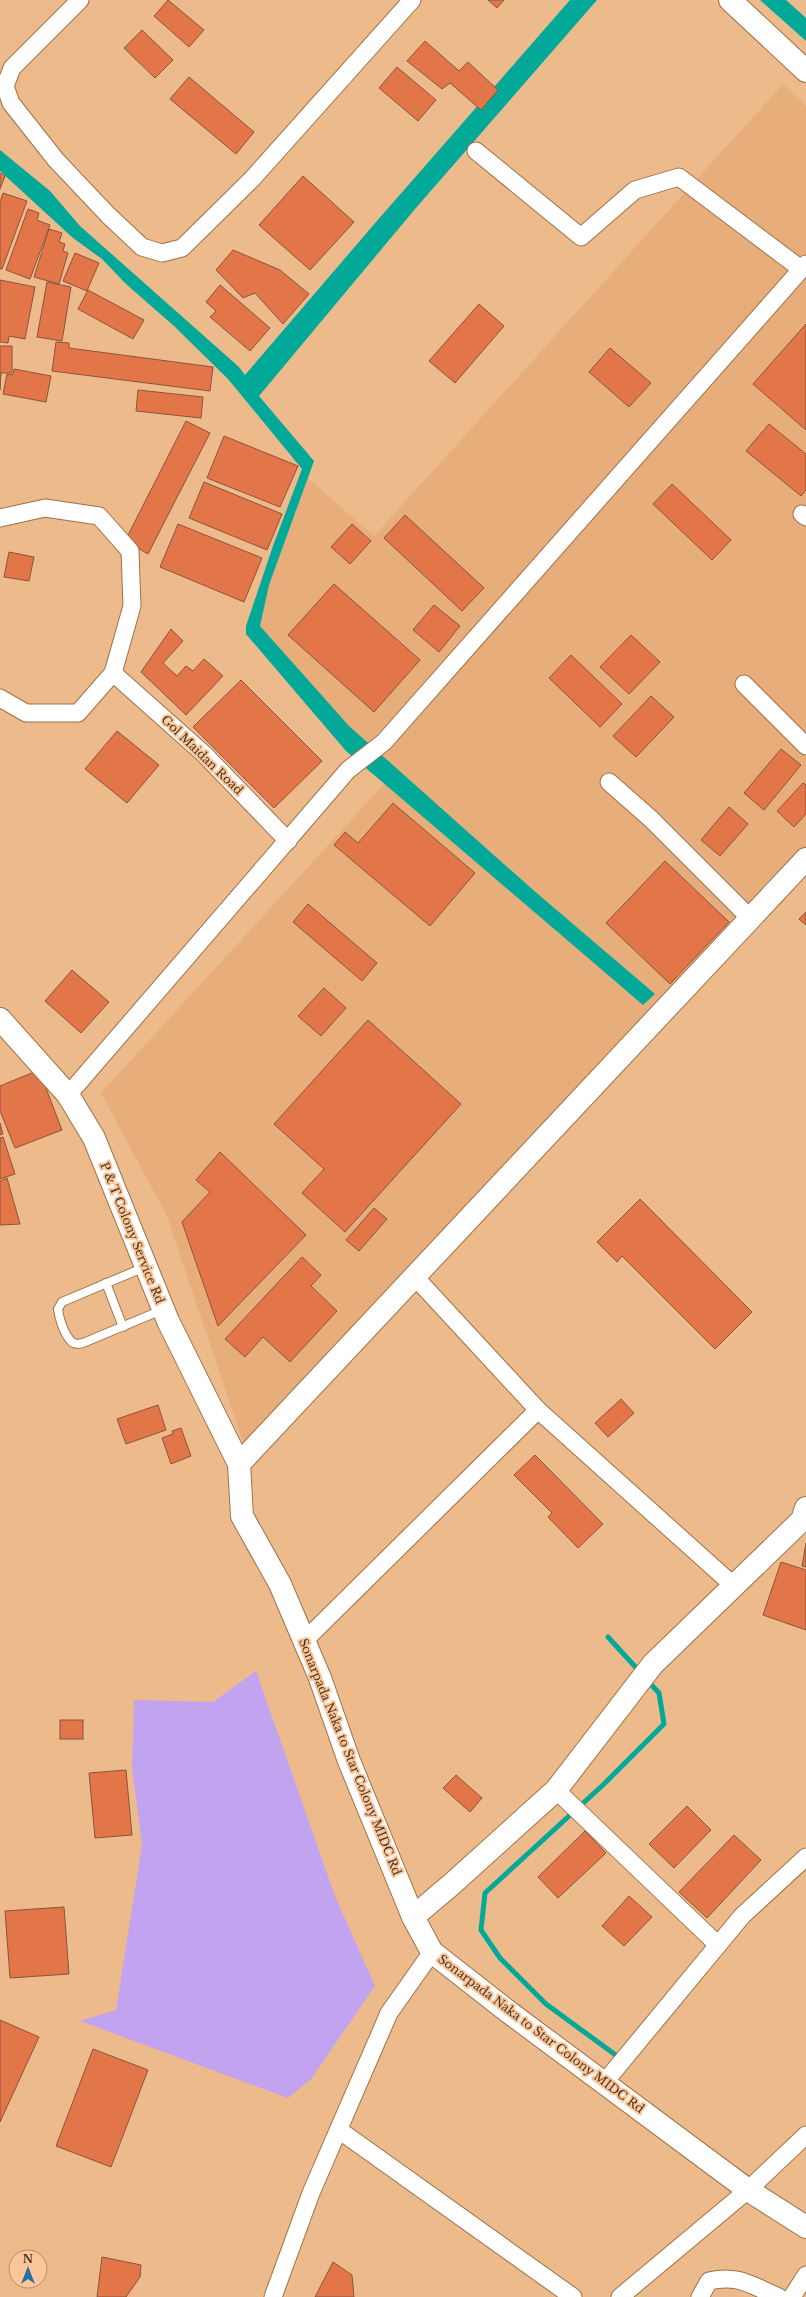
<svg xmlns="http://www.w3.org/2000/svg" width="806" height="2297" font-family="'Libre Baskerville',serif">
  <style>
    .built { fill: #e7ae7b }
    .green { fill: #c2a3f0 }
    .water { fill: #02a998 }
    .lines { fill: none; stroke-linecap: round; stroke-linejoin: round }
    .stream { stroke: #02a998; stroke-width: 5 }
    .building { fill: #e27649; stroke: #8c533c }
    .lane-casing { stroke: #a07146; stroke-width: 10 }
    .street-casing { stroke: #a07146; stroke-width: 19 }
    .secondary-casing { stroke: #a07146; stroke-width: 24 }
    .lane { stroke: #fff; stroke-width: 8 }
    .street { stroke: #fff; stroke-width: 17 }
    .secondary { stroke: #fff; stroke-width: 22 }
    .labels { text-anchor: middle; stroke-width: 4; stroke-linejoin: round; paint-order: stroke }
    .street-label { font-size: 12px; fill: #4a3523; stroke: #fbc699 }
  </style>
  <rect width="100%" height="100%" fill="#edba8c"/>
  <!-- built -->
  <path class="built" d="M 783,84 L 806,106 L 806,851 L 244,1445 L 167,1216 L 101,1093 L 397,770 L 348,726 L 260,626 L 269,585 L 308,478 L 374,536 Z"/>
  <!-- green -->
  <path class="green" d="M 256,1671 L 335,1896 L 375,1986 L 311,2079 L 288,2098 L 80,2021 L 116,2010 L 142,1845 L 132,1767 L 134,1700 L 213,1702 Z"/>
  <!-- water -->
  <g class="water">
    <path d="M 570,0 L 597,0 L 415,209 L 259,396 L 314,461 L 269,585 L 260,626 L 349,726 L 532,889 L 655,994 L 643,1005 L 346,751 L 246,634 L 246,626 L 273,546 L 302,469 L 228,379 L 174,326 L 126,284 L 102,259 L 73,238 L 0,171 L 0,150 L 50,191 L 80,226 L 239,367 L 245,375 L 376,222 Z"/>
    <path d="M 760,0 L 786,0 L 806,18 L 806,41 Z"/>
  </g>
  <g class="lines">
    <!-- stream -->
    <g class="stream">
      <path d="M 608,1637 L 640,1672"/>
      <path d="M 617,2056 L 546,2004 L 500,1958 L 481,1930 L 485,1893 L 604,1784 L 664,1724 L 659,1693 L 647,1680"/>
    </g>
  </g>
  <!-- building -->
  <g class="building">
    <path d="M 168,0 L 204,30 L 189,47 L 154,16 Z"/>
    <path d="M 488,0 L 504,0 L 497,8 Z"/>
    <path d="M 142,30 L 173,60 L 155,78 L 124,48 Z"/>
    <path d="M 425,41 L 459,71 L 468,62 L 498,90 L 481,110 L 450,83 L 442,89 L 407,61 Z"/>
    <path d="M 397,67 L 436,100 L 418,121 L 379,88 Z"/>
    <path d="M 189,77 L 254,132 L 236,154 L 170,99 Z"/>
    <path d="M 0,173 L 5,176 L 0,189 Z"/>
    <path d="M 303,176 L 354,222 L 310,270 L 259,225 Z"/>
    <path d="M 3,193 L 27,201 L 2,269 L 0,269 L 0,202 Z"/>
    <path d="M 28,209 L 39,213 L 37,220 L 50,225 L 30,279 L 6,270 Z"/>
    <path d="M 49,229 L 62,233 L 59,242 L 65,244 L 63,251 L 68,253 L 59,284 L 34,277 Z"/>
    <path d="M 233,250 L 280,270 L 309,294 L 283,324 L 255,293 L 243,298 L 216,270 Z"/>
    <path d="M 75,253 L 99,263 L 87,291 L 63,281 Z"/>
    <path d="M 0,280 L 35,287 L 25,339 L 9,336 L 8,343 L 0,342 Z"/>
    <path d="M 47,282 L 71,287 L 62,341 L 37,337 Z"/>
    <path d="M 220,285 L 270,328 L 250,351 L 210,317 L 216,311 L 206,302 Z"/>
    <path d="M 88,290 L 144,320 L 133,339 L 78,309 Z"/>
    <path d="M 479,304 L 504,326 L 455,383 L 429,361 Z"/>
    <path d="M 806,324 L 806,430 L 753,384 Z"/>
    <path d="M 56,342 L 69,343 L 69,348 L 213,367 L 210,391 L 52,371 Z"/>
    <path d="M 0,346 L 12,346 L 12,373 L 1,373 L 0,390 Z"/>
    <path d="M 610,348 L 651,383 L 629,407 L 589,372 Z"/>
    <path d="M 14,369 L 51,376 L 46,402 L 3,394 L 7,374 L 13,375 Z"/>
    <path d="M 138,390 L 203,397 L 201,418 L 136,411 Z"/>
    <path d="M 186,421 L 210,433 L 148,554 L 125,541 Z"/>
    <path d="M 769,424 L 806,454 L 806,490 L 801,496 L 746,451 Z"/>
    <path d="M 224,436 L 298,466 L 280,507 L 207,478 Z"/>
    <path d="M 204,482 L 282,514 L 267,550 L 189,518 Z"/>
    <path d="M 672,484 L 731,540 L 712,560 L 653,504 Z"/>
    <path d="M 405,515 L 484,588 L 462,611 L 384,538 Z"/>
    <path d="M 178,524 L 262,558 L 244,602 L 160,567 Z"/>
    <path d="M 352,524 L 371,541 L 350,564 L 331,547 Z"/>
    <path d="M 9,552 L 34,557 L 29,581 L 4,577 Z"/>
    <path d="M 334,584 L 420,660 L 374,712 L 288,635 Z"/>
    <path d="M 434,605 L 460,626 L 439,652 L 413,630 Z"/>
    <path d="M 171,629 L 183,641 L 163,663 L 177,676 L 186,666 L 193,671 L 204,659 L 223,676 L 186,715 L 141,672 Z"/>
    <path d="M 631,635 L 660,662 L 629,694 L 600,667 Z"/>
    <path d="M 571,655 L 622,704 L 600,727 L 549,678 Z"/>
    <path d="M 241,680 L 322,761 L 274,808 L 193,727 Z"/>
    <path d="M 651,696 L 674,717 L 636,757 L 613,736 Z"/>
    <path d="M 117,731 L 159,765 L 127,803 L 85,769 Z"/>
    <path d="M 781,749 L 801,765 L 764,810 L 744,793 Z"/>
    <path d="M 803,783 L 806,785 L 806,814 L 794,827 L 777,811 Z"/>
    <path d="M 393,803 L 475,873 L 430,926 L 334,845 L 345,832 L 358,843 Z"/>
    <path d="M 729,807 L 748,824 L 720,856 L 701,840 Z"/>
    <path d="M 665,861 L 729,922 L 670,984 L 606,923 Z"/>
    <path d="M 308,904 L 377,963 L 362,981 L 293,922 Z"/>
    <path d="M 806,912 L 806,925 L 799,919 Z"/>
    <path d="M 72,970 L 109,1002 L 81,1033 L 45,1001 Z"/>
    <path d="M 324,988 L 346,1008 L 321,1036 L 298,1016 Z"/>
    <path d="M 368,1020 L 461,1104 L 345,1232 L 302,1193 L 324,1169 L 274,1124 Z"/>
    <path d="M 39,1070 L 62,1130 L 15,1148 L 0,1111 L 0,1086 Z"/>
    <path d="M 0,1123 L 3,1134 L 0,1135 Z"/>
    <path d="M 3,1137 L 15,1174 L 0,1179 L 0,1138 Z"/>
    <path d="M 220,1152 L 306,1235 L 218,1326 L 182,1222 L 210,1192 L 196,1180 Z"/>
    <path d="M 7,1178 L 20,1224 L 0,1225 L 0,1181 Z"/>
    <path d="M 640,1199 L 752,1312 L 715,1349 L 622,1256 L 617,1262 L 597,1242 Z"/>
    <path d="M 374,1208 L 387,1219 L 359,1251 L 346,1240 Z"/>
    <path d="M 302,1257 L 321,1275 L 311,1286 L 337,1311 L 290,1362 L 263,1337 L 245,1357 L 225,1339 Z"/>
    <path d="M 621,1399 L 634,1413 L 608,1437 L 595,1423 Z"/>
    <path d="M 158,1405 L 166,1430 L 126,1444 L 117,1419 Z"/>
    <path d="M 181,1428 L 191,1456 L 171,1464 L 162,1438 L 173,1434 L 172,1431 Z"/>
    <path d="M 535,1455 L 603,1524 L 578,1548 L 548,1517 L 552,1513 L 514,1475 Z"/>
    <path d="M 806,1543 L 806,1567 L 802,1566 Z"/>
    <path d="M 781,1562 L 806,1570 L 806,1630 L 763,1615 Z"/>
    <rect x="60" y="1720" width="23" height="19"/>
    <path d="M 126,1770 L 132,1835 L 95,1838 L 89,1773 Z"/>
    <path d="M 456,1775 L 482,1798 L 470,1812 L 443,1788 Z"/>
    <path d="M 687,1806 L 711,1830 L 674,1868 L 649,1844 Z"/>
    <path d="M 585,1831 L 606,1853 L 558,1898 L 538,1877 Z"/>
    <path d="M 734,1835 L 761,1860 L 707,1918 L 679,1892 Z"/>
    <path d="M 629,1896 L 652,1917 L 624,1946 L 602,1926 Z"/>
    <path d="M 64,1907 L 69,1974 L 10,1978 L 5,1911 Z"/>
    <path d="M 0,2020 L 39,2037 L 0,2122 Z"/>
    <path d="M 93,2049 L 148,2070 L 111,2167 L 56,2146 Z"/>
    <path d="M 102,2257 L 141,2265 L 140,2277 L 126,2297 L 97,2297 Z"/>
    <path d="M 333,2262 L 352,2275 L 354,2297 L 315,2297 Z"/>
  </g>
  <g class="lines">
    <!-- lane casing -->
    <g class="lane-casing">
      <g id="lane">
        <path d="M 145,1267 L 62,1302 L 58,1309 C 59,1318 64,1334 71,1341 C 74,1345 79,1344 83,1343 L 162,1310"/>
        <path d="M 106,1283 L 123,1327"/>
      </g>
    </g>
    <!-- street casing -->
    <g class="street-casing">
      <g id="street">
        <path d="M 80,0 L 12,68 L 5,86 L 11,103 L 56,160 L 108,215 L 142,247 L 162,253 L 182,248 L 252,179 L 412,0"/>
        <path d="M 476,151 L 581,237 L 635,190 L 679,177 L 801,269"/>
        <path d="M 802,514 L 806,517"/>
        <path d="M 0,518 L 45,508 L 99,516 L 130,551 L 132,606 L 113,673 L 78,713 L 26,713 L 0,698"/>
        <path d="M 113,673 L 204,754 L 288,841"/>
        <path d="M 744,684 L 806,746"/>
        <path d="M 609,782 L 651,819 L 750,918"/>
        <path d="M 68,1095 L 348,770 L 384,742 L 806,264"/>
        <path d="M 538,1410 L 734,1586"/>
        <path d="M 304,1641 L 538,1410 L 415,1277"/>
        <path d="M 556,1790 L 718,1945"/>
        <path d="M 604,2083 L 742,1916 L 806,1857"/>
        <path d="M 339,2130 L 573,2297"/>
        <path d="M 273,2297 L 311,2193 L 389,2013 L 432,1952"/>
        <path d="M 620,2297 L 748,2190 L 806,2135"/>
        <path d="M 700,2297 L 709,2281 C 739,2274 752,2286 779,2297"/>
        <path d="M 792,2297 L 806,2275"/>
      </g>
    </g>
    <!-- secondary casing -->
    <g class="secondary-casing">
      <g id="secondary">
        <path d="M 730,0 L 806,71"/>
        <path d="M 0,1019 L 68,1095 L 94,1138 L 168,1321 L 239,1464 L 242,1516 L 280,1584 L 320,1678 L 349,1761 L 413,1917 L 432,1952 L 510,2013 L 748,2190 L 806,2227"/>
        <path d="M 239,1464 L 806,859"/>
        <path d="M 413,1917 L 452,1884 L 556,1790 L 653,1664 L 802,1520 L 806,1508"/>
      </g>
    </g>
    <!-- lane -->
    <use href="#lane" class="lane"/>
    <!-- street -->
    <use href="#street" class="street"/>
    <!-- secondary -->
    <use href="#secondary" class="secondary"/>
  </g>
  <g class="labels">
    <!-- street labels -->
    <g class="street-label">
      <text transform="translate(202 755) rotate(44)" y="4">Gol Maidan Road</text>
      <text transform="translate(132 1233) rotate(68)" y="4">P &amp; T Colony Service Rd</text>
      <text transform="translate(350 1757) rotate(68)" y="4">Sonarpada Naka to Star Colony MIDC Rd</text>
      <text transform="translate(541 2034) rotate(37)" y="4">Sonarpada Naka to Star Colony MIDC Rd</text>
    </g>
  </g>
  <!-- north arrow -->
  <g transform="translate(28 2269)"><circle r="19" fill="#fbc699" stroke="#b48c6a"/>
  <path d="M0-3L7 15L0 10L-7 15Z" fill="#2571a4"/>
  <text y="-6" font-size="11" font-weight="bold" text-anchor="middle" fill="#4a3523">N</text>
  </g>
</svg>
